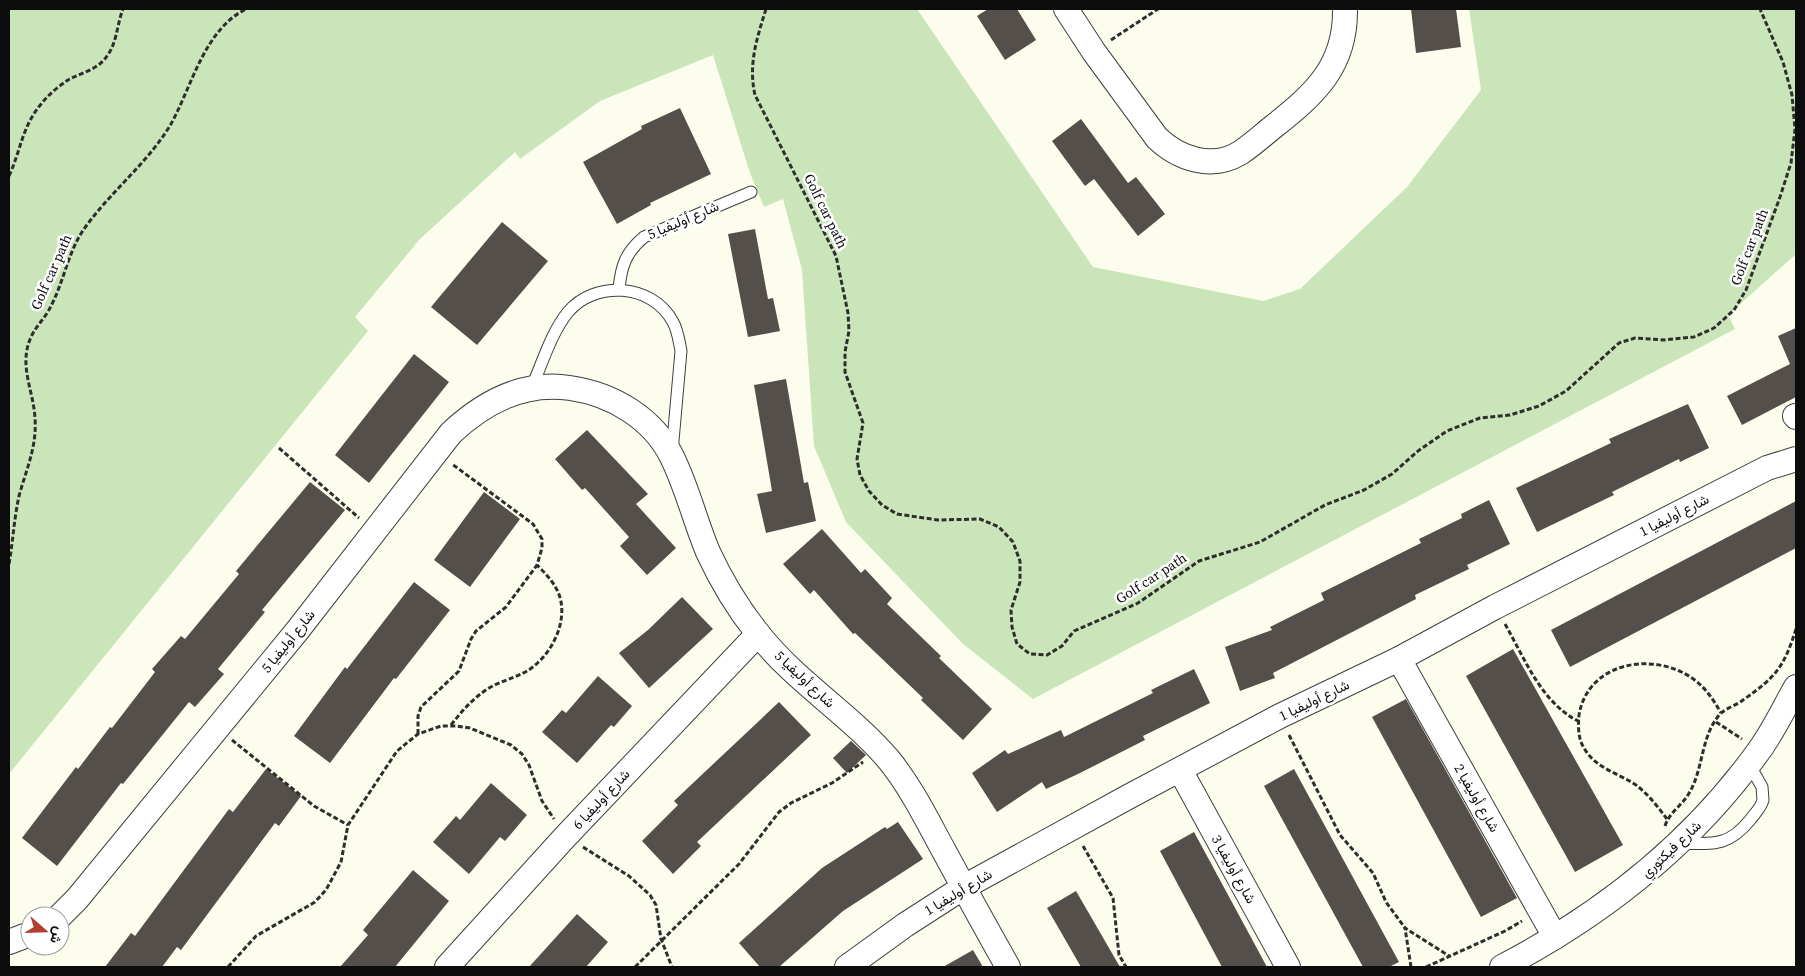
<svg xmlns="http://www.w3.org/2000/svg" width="1805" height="976" font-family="'Source Serif 4',Vazirmatn,serif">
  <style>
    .green { fill: #cae5ba }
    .building { fill: #544f4a }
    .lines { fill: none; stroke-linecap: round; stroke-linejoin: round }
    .lane-casing { stroke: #3f3f3f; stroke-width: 13 }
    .street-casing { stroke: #3f3f3f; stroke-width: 26 }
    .path { stroke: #2e2e2e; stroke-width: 3; stroke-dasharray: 5 2.5; stroke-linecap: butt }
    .lane { stroke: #fff; stroke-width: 11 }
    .street { stroke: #fff; stroke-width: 24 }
    .labels { text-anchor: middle; stroke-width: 5; stroke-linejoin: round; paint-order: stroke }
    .street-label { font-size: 14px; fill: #0c0c0c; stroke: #fff }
  </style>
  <rect width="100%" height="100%" fill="#fdfdee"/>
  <!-- green -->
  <path class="green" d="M 9,9 L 917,9 L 1093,267 L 1263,301 L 1300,289 L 1407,187 L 1481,90 L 1469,9 L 1796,9 L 1796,254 L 1728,315 L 1735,329 L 1033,699 L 963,644 L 846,522 L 814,446 L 802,270 L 783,199 L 764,207 L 750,173 L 713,55 L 600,101 L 520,159 L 515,152 L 420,239 L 355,317 L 368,331 L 9,774 Z"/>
  <!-- building -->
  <g class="building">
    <path d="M 988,9 L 1017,9 L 1036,40 L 1005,60 L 977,16 Z"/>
    <path d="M 1411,9 L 1456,9 L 1461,47 L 1416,53 Z"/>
    <path d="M 680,108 L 711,174 L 650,203 L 651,205 L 617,224 L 583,162 L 642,129 L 641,126 Z"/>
    <path d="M 1081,119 L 1128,183 L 1136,177 L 1165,214 L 1138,236 L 1094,179 L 1085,186 L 1052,141 Z"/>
    <path d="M 502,222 L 548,261 L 477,345 L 431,307 Z"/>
    <path d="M 755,229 L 768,299 L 773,298 L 780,331 L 748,337 L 728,234 Z"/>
    <path d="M 1796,328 L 1796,397 L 1742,425 L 1727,396 L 1790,364 L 1778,336 Z"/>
    <path d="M 414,354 L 449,382 L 369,483 L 335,455 Z"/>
    <path d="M 786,379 L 804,483 L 808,482 L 816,521 L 766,533 L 757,494 L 772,491 L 754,385 Z"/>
    <path d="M 1688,404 L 1709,448 L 1680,462 L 1679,459 L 1612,492 L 1614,495 L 1537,532 L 1516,488 L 1611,443 L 1609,439 Z"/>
    <path d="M 587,430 L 648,494 L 636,504 L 676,548 L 647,575 L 620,546 L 629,537 L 585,488 L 582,490 L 555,459 Z"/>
    <path d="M 310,482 L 345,510 L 262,610 L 265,612 L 218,669 L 224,674 L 195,707 L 189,702 L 123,784 L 121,783 L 57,866 L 22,838 L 76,767 L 78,769 L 110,727 L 112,728 L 155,672 L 152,669 L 181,636 L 185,639 L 239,574 L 236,571 Z"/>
    <path d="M 484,492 L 520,519 L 470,587 L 434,560 Z"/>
    <path d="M 1489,500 L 1510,544 L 1467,565 L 1469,569 L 1415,595 L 1416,599 L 1273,673 L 1275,678 L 1240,691 L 1225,647 L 1272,630 L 1270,627 L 1324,600 L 1321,593 L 1421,543 L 1419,539 L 1462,518 L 1461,514 Z"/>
    <path d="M 1796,501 L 1796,548 L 1570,667 L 1551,630 Z"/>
    <path d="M 822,529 L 861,573 L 865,569 L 892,598 L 887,604 L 941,656 L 939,658 L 992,709 L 963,740 L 921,700 L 923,698 L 855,633 L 853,634 L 814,590 L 810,594 L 783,564 Z"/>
    <path d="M 414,582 L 450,610 L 396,679 L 394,678 L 330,763 L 294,736 L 345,667 L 347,669 Z"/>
    <path d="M 682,597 L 713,629 L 649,688 L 619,653 L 648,630 Z"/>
    <path d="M 1513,649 L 1623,845 L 1575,872 L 1466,676 Z"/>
    <path d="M 1194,669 L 1210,703 L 1143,736 L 1145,740 L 1080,773 L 1046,789 L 1042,782 L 997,812 L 972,773 L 1005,750 L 1008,754 L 1061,730 L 1064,737 L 1153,693 L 1151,690 Z"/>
    <path d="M 598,676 L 632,706 L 614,727 L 611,725 L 577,763 L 542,732 L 562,710 L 566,713 Z"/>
    <path d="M 1406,699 L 1517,898 L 1481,917 L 1372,717 Z"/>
    <path d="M 779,702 L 811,735 L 697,842 L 701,846 L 673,874 L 642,841 L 678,805 L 674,801 Z"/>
    <path d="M 851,741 L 866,755 L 847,773 L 833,758 Z"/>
    <path d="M 266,769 L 301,796 L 279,826 L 275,823 L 181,950 L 177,947 L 162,967 L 105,967 L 131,933 L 135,936 L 229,809 L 233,812 Z"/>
    <path d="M 1294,769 L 1399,962 L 1389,967 L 1363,967 L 1264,786 Z"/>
    <path d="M 491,783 L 527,815 L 505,841 L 500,837 L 469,874 L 433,842 L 456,816 L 460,820 Z"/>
    <path d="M 898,822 L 923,859 L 843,911 L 779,967 L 760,967 L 739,943 L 822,868 L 885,827 L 887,829 Z"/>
    <path d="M 1194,832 L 1267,967 L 1222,967 L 1160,851 Z"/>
    <path d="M 413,870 L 449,901 L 395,967 L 340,967 L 368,935 L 363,930 Z"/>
    <path d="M 1076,891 L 1120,967 L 1081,967 L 1047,908 Z"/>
    <path d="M 577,914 L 608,942 L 586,967 L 529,967 Z"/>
    <path d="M 973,950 L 983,967 L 943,967 Z"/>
  </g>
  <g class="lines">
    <!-- lane casing -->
    <g class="lane-casing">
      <g id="lane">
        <path d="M 619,289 C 621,266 626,252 644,237 L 751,192"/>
        <path d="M 531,389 C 542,364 551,333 568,312 C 595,280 652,283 673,322 C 678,331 679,341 681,351 L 672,452"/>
        <path d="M 1680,843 C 1713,844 1728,847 1750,820 C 1755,813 1761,808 1763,800 L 1762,787 L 1749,764"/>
      </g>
    </g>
    <!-- street casing -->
    <g class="street-casing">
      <g id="street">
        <path d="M 1066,9 L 1094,52 L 1157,138 C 1179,159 1212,170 1240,153 C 1252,145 1263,135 1273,127 C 1315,94 1346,66 1345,9"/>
        <path d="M 1795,416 L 1796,417"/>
        <path d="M 1399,659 L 1555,937"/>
        <path d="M 1180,770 L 1288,967"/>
        <path d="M 60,916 L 77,899 L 297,631 L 451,433 C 484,402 524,381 570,388 C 612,394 653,418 672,457 C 687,487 695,521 708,552 C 721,580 737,607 756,631 C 794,681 849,713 889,760 C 911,787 927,820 944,851 C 965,890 986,928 1008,967"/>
        <path d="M 9,942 L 30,934"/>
        <path d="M 447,967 L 565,837 L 758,634"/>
        <path d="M 847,967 L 905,925 L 964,887 L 1128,797 L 1280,716 L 1399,659 L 1495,607 L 1767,468 L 1796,459"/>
        <path d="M 1502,967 C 1603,914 1691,845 1758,752 C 1773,732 1784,708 1796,687"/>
      </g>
    </g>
    <!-- path -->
    <g class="path">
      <path d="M 766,9 C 757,38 748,64 755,95 L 836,256 L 848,313 L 849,331 L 845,352 L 845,372 L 863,423 L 857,459 L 860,475 L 869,491 L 882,505 L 897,514 L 938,520 L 980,519 L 999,527 L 1013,542 L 1020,561 L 1020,582 L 1011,610 L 1012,627 L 1017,644 L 1030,654 L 1047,655 L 1062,646 L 1074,631 L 1138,603 L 1199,561 L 1260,542 L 1325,505 L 1364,490 L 1392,474 L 1418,451 L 1447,431 L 1480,418 L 1510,415 L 1539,406 L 1566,391 L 1619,343 L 1635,338 L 1664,340 L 1694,337 L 1714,328 L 1734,310 L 1746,290 L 1780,197 L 1791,163 L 1795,129 L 1792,95 L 1783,62 L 1760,9"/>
      <path d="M 1111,40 L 1158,9"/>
      <path d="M 9,176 C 21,150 22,126 42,103 C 49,94 59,86 68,80 C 82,72 98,70 107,56 C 117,43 117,24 123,9"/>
      <path d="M 279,448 L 359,518"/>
      <path d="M 9,564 C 13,541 14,519 19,496 C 26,470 37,447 35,419 C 34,391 18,366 31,337 C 36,326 46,317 51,306 C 64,281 68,252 84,229 C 110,192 148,163 171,124 C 192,86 204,30 246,9"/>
      <path d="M 1505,624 C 1525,659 1541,702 1578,721"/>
      <path d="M 1716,722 L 1742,739"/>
      <path d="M 451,725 C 462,711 473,698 489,688 C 501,681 515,678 527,671 C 552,656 570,619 558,592 C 553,581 545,573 537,565"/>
      <path d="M 418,734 L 418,716 L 421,707 L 459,671 L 471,639 L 476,631 L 506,607 L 537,565 L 542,548 L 542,539 L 533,524 L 452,464"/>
      <path d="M 1289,735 L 1340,835 L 1373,873 L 1386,902 L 1405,928"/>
      <path d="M 232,740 L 314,806 L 348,825"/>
      <path d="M 1667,819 C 1658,807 1648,794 1636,785 C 1618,773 1595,768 1584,748 C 1578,739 1578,726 1579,715 C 1588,662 1652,651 1692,678 C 1705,687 1713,699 1721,713"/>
      <path d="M 1665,826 C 1669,813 1681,806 1688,795 C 1704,770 1700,737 1720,714 C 1726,708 1737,705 1743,700 C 1776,677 1784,667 1796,629"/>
      <path d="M 1083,846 L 1113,898 L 1119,955 L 1126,967"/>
      <path d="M 583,847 L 629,876 L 650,895 L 656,905 L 661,939 L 672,967"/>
      <path d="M 228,967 L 256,936 L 315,902 L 326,890 L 341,862 L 348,825 L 397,751 L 418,734 L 441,726 L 456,726 L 470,728 L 511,745 L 522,754 L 529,765 L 542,801 L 554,819"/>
      <path d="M 635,967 L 739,864 L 779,812 L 791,803 L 832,783 L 863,762"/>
      <path d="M 1411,967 L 1405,928 L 1449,956"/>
      <path d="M 1426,967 L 1505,931 L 1522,921"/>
    </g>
    <!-- lane -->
    <use href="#lane" class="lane"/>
    <!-- street -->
    <use href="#street" class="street"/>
  </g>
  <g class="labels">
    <!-- street labels -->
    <g class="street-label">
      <text transform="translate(826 211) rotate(64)" y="5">Golf car path</text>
      <text transform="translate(683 220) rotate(-23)" y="5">شارع أوليفيا 5</text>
      <text transform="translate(1749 247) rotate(-69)" y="5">Golf car path</text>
      <text transform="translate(51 272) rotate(-66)" y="5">Golf car path</text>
      <text transform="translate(1674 515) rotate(-27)" y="5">شارع أوليفيا 1</text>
      <text transform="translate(1151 578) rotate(-33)" y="5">Golf car path</text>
      <text transform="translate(288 641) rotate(-51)" y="5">شارع أوليفيا 5</text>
      <text transform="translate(805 679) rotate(43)" y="5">شارع أوليفيا 5</text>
      <text transform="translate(1314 700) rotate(-26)" y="5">شارع أوليفيا 1</text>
      <text transform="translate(1477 798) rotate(60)" y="5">شارع أوليفيا 2</text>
      <text transform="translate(601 799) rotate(-47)" y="5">شارع أوليفيا 6</text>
      <text transform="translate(1671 849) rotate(-43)" y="5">شارع فيكتوري</text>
      <text transform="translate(1234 869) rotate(61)" y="5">شارع أوليفيا 3</text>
      <text transform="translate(958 892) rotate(-31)" y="5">شارع أوليفيا 1</text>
    </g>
  </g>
  <!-- border -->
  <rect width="1805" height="976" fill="none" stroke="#0c0c0c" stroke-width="20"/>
  <!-- north arrow -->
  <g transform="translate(45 931) rotate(110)"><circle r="24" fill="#ffffff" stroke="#9e9e9e"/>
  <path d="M0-4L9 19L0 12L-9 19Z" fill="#b03f31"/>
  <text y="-8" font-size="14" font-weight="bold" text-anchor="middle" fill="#0c0c0c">ش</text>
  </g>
</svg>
